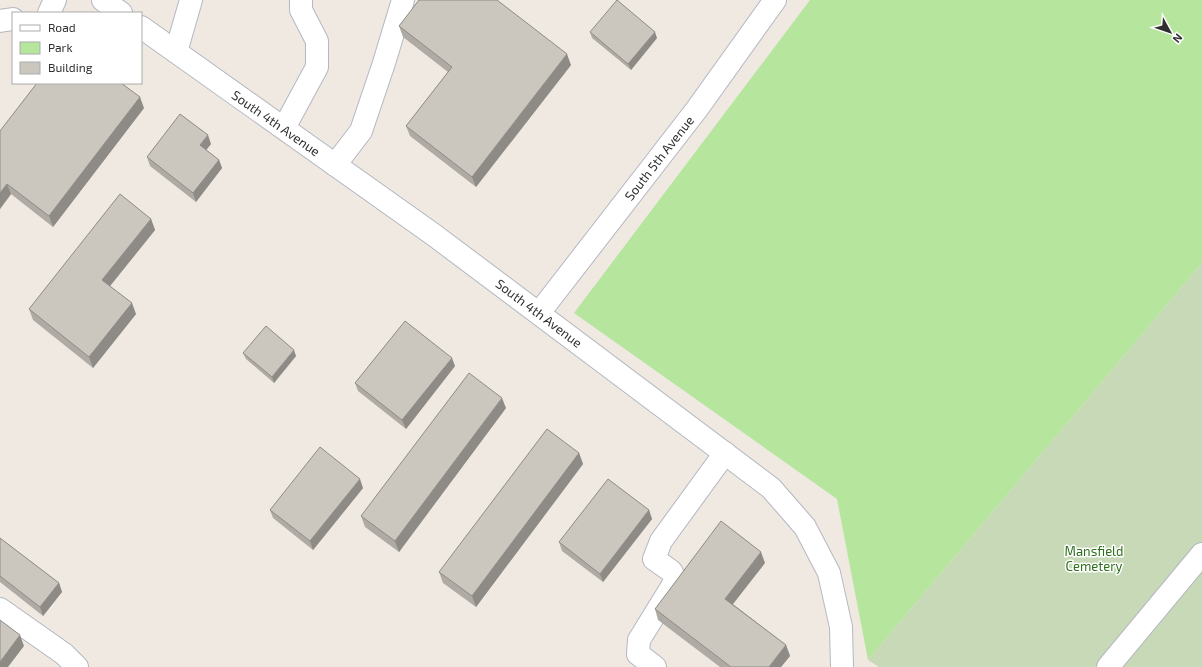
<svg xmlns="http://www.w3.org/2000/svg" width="1202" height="667" font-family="'Exo 2',sans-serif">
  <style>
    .green { fill: #b6e59e }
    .cemetery { fill: #c8d9b8 }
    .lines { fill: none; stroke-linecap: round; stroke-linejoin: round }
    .minor-casing { stroke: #b4b7c1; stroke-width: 24 }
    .minor { stroke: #fff; stroke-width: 22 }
    .wall { fill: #afaba4 }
    .shaded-wall { fill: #8e8b86 }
    .building { fill: #cbc7bf; stroke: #8e8b86 }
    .labels { text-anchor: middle; stroke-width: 3; stroke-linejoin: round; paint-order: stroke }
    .street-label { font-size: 13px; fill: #2e2e2e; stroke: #fff }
    .park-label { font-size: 13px; fill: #2c6e1b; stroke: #fff }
  </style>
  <rect width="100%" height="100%" fill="#efe9e1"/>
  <!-- green -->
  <path class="green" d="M 810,0 L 1202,0 L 1202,263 L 868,660 L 837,499 L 574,313 Z"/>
  <!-- cemetery -->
  <path class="cemetery" d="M 1202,263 L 1202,667 L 879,667 L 868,660 Z"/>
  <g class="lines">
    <!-- minor casing -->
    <g class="minor-casing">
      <g id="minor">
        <path d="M 103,0 L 121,13"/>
        <path d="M 49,13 L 55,0"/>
        <path d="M 0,21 L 13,19"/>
        <path d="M 141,27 L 434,235 L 771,488 L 805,527 L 829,573 L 841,627 L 842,667"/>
        <path d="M 176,52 L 191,0"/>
        <path d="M 284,128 L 317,67 L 317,41 L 301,10 L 301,0"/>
        <path d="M 335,165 L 361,131 L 384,63 L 403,0"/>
        <path d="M 539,313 L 697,109 L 775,0"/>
        <path d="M 0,609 L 64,654 L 77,667"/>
        <path d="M 655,667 L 638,654 L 639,640 L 676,580 L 671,571 L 654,559 L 661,541 L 725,453"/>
        <path d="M 1108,667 L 1202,554"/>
      </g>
    </g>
    <!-- minor -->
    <use href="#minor" class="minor"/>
  </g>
  <!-- wall -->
  <g class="wall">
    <path d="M 399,26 L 571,65 L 476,187 L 410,136 L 406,126 L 448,72 L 403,37 Z"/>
    <path d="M 590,32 L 657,38 L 631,70 L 592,38 Z"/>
    <path d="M 144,108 L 53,227 L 11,194 L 0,209 L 0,131 Z"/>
    <path d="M 211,144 L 206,150 L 219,160 L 222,168 L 196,202 L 150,166 L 147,157 Z"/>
    <path d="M 151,219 L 155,230 L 110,286 L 136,314 L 93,368 L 33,320 L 29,309 Z"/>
    <path d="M 243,353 L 296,356 L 274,383 L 246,359 Z"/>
    <path d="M 455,366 L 406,429 L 358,391 L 355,383 Z"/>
    <path d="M 506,408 L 399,552 L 365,527 L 361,516 Z"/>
    <path d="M 579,453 L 583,464 L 476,607 L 443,583 L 439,572 Z"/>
    <path d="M 363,488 L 313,550 L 273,518 L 270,510 Z"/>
    <path d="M 649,510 L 652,519 L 603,582 L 562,551 L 559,542 Z"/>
    <path d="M 0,538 L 59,583 L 62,592 L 43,616 L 0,582 Z"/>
    <path d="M 765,563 L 733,604 L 786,645 L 790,656 L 781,667 L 720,667 L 658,620 L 655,609 Z"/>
  </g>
  <!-- shaded-wall -->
  <g class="shaded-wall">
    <path d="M 655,32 L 657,38 L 631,70 L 628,64 Z"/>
    <path d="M 567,54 L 571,65 L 476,187 L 472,177 Z"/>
    <path d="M 140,97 L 144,108 L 53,227 L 49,216 Z"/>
    <path d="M 208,135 L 211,144 L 203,154 L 200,145 Z"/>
    <path d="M 219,160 L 222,168 L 196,202 L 193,193 Z"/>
    <path d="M 7,184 L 11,194 L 0,209 L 0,193 Z"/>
    <path d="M 151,219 L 155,230 L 106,291 L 102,280 Z"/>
    <path d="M 132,303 L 136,314 L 93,368 L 89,357 Z"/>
    <path d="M 294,350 L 296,356 L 274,383 L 272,377 Z"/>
    <path d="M 452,358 L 455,366 L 406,429 L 402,420 Z"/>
    <path d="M 502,398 L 506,408 L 399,552 L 395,541 Z"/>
    <path d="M 579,453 L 583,464 L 476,607 L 472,596 Z"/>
    <path d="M 360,479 L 363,488 L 313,550 L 310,541 Z"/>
    <path d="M 649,510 L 652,519 L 603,582 L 600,574 Z"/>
    <path d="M 761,552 L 765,563 L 729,609 L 725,599 Z"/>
    <path d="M 59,583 L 62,592 L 43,616 L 40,607 Z"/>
    <path d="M 20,635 L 24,646 L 8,667 L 0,667 L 0,662 Z"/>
    <path d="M 786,645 L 790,656 L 781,667 L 769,667 Z"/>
  </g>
  <!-- building -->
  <g class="building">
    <path d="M 419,0 L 497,0 L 567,54 L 472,177 L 406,126 L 452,67 L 399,26 Z"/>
    <path d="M 617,0 L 655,32 L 628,64 L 590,32 Z"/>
    <path d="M 37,83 L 121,83 L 140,97 L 49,216 L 7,184 L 0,193 L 0,131 Z"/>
    <path d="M 180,114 L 208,135 L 200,145 L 219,160 L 193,193 L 147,157 Z"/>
    <path d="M 120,194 L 151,219 L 102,280 L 132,303 L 89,357 L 29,309 Z"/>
    <path d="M 405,321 L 452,358 L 402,420 L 355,383 Z"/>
    <path d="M 266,326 L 294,350 L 272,377 L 243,353 Z"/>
    <path d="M 469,373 L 502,398 L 395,541 L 361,516 Z"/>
    <path d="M 547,429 L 579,453 L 472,596 L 439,572 Z"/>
    <path d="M 320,447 L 360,479 L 310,541 L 270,510 Z"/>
    <path d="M 608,479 L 649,510 L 600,574 L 559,542 Z"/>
    <path d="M 721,521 L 761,552 L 725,599 L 786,645 L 769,667 L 731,667 L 655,609 Z"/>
    <path d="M 0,538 L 59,583 L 40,607 L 0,576 Z"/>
    <path d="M 0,620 L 20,635 L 0,662 Z"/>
  </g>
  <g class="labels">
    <!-- street labels -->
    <g class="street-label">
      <text transform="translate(276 123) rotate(35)" y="5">South 4th Avenue</text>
      <text transform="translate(659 158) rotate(-52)" y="5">South 5th Avenue</text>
      <text transform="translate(539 313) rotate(37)" y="5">South 4th Avenue</text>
    </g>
    <!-- park labels -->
    <g class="park-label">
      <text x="1094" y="556">Mansfield<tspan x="1094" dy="15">Cemetery</tspan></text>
    </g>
  </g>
  <!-- legend -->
  <rect x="12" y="12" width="130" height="72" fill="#ffffff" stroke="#ababab"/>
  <rect x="20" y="25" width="20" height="6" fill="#ffffff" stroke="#ababab"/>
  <text x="48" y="32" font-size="12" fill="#2e2e2e">Road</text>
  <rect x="20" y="42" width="20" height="12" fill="#b6e59e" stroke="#ababab"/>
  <text x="48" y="52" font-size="12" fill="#2e2e2e">Park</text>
  <rect x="20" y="62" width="20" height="12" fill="#cbc7bf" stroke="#ababab"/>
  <text x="48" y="72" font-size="12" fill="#2e2e2e">Building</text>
  <!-- north arrow -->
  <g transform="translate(1170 32) rotate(130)" stroke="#ffffff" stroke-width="3" paint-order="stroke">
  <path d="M0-3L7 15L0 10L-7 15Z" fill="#2e2e2e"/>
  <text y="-6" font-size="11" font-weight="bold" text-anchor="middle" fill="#2e2e2e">N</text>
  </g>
</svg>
